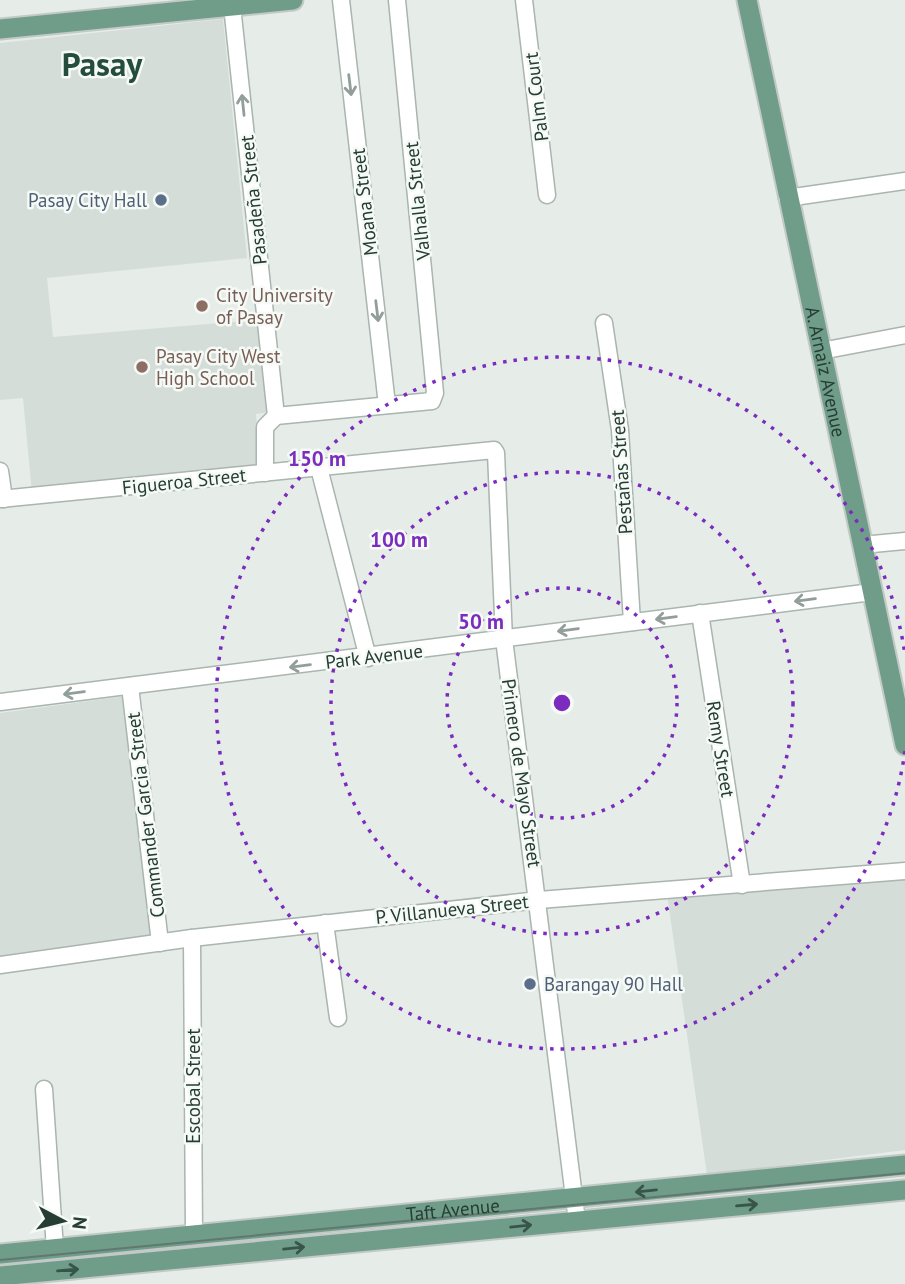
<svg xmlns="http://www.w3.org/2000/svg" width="905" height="1284" font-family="'PT Sans',sans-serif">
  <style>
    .built { fill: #d4ddd7 }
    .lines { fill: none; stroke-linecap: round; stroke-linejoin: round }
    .minor-casing { stroke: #a9b5ae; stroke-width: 19 }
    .major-casing { stroke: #c2c9c6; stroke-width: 23 }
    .minor { stroke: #fff; stroke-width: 16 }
    .major { stroke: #6f9d8a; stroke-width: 19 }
    .tram { stroke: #61786e; stroke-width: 2 }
    .oneway { stroke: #929e99 }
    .oneway2 { stroke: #385549 }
    .ring { fill: none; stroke: #7b2cbf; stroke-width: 3.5; stroke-dasharray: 3.5 7 }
    .service-dot { fill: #5c6f8a; stroke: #f6faf7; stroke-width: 2.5 }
    .education-dot { fill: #8d6e63; stroke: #f6faf7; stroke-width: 2.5 }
    .labels { text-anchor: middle; stroke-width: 5; stroke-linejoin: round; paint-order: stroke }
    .street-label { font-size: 19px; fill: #263d33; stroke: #f6faf7 }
    .service-label { font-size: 19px; fill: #4e5e75; stroke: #f6faf7; text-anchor: end }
    .education-label { font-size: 19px; fill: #785e54; stroke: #f6faf7; text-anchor: start }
    .town-label { font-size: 33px; font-weight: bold; fill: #244d3c; stroke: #f6faf7 }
    .centre { fill: #7b2cbf; stroke: #f6faf7; stroke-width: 3.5 }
    .ring-label { font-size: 21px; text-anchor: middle; font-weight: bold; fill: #7b2cbf; stroke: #f6faf7; stroke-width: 5; stroke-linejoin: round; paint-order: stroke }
  </style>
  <rect width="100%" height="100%" fill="#e6ede8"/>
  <!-- built -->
  <g class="built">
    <path d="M 223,19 L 247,258 L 47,278 L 53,337 L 257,320 L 270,412 L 256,414 L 260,470 L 32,493 L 23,398 L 0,400 L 0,43 Z"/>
    <path d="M 126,696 L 153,938 L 0,959 L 0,713 Z"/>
    <path d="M 905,871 L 905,1150 L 707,1175 L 667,894 Z"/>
  </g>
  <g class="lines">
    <!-- minor casing -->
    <g class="minor-casing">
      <g id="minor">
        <path d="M 341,0 L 387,405"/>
        <path d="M 524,0 L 547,195"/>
        <path d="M 232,6 L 276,416"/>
        <path d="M 787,198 L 905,181"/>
        <path d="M 604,323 L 620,430 L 632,622"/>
        <path d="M 821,351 L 905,335"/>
        <path d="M 276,416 L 432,401 L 435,393 L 397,0"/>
        <path d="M 319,468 L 368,658"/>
        <path d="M 0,471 L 4,499"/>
        <path d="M 265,473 L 265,427 L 276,416"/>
        <path d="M 0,499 L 494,450 L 496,453 L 504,639 L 577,1221"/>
        <path d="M 862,545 L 905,541"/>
        <path d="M 700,613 L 742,885"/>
        <path d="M 130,686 L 160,943"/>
        <path d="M 0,702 L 872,592"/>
        <path d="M 325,923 L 338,1018"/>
        <path d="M 192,938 L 194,1234"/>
        <path d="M 0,965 L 192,938 L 539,900 L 905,871"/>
        <path d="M 44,1089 L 55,1249"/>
      </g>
    </g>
    <!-- major casing -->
    <g class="major-casing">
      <g id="major">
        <path id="s1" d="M 747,0 L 905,745"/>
        <path d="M 0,29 L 293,0"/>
        <path id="s2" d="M 0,1254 L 905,1165"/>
        <path d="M 0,1276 L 905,1190"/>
      </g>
    </g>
    <!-- minor -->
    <use href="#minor" class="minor"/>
    <!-- major -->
    <use href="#major" class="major"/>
    <!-- tram -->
    <path class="tram" d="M 0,1260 L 905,1173"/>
  </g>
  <!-- one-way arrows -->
  <defs><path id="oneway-shaft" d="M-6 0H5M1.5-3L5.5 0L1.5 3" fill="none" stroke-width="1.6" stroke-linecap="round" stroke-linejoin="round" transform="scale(1.75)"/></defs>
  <g class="oneway">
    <use href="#oneway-shaft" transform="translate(350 85) rotate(83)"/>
    <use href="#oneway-shaft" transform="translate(243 105) rotate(-96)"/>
    <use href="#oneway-shaft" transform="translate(377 311) rotate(83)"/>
    <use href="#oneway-shaft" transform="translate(805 600) rotate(173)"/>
    <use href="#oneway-shaft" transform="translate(666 618) rotate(172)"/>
    <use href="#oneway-shaft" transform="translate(568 630) rotate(172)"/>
    <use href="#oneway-shaft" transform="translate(300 666) rotate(173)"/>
    <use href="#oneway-shaft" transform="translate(74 693) rotate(173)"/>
  </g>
  <g class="oneway2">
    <use href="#oneway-shaft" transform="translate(646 1191) rotate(174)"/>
    <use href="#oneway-shaft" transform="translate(747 1205) rotate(-5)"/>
    <use href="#oneway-shaft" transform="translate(521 1226) rotate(-6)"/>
    <use href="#oneway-shaft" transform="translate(294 1248) rotate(-6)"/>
    <use href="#oneway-shaft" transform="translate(68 1270) rotate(-5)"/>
  </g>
  <!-- distance rings -->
  <g class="ring">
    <circle cx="562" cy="703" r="115"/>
    <circle cx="562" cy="703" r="231"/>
    <path d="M905 751A346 346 0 1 1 905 655"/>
  </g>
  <!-- markers -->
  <g class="service-dot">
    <circle cx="161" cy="200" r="7"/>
    <circle cx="530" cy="984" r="7"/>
  </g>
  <g class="education-dot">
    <circle cx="202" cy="306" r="7"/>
    <circle cx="142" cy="367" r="7"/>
  </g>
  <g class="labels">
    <!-- street labels -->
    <g class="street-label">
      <text transform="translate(536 97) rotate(-97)" y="7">Palm Court</text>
      <text transform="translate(253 200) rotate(-96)" y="7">Pasadeña Street</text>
      <text transform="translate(417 201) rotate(-96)" y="7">Valhalla Street</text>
      <text transform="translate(364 202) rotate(-97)" y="7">Moana Street</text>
      <text dy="7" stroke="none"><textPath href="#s1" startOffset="380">A. Arnaiz Avenue</textPath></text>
      <text transform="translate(621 472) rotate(-94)" y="7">Pestañas Street</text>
      <text transform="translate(184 481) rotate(-6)" y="7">Figueroa Street</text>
      <text transform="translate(374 656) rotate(-7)" y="7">Park Avenue</text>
      <text transform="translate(721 749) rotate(81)" y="7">Remy Street</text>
      <text transform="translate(522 773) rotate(82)" y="7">Primero de Mayo Street</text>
      <text transform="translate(145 815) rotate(-97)" y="7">Commander Garcia Street</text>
      <text transform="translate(452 909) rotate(-6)" y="7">P. Villanueva Street</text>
      <text transform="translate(193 1086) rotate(-90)" y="7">Escobal Street</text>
      <text dy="7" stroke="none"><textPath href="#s2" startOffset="455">Taft Avenue</textPath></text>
    </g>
    <!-- service labels -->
    <g class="service-label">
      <text x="147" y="207">Pasay City Hall</text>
      <text x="544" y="991" text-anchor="start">Barangay 90 Hall</text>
    </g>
    <!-- education labels -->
    <g class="education-label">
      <text x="216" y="302">City University<tspan x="216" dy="22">of Pasay</tspan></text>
      <text x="156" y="363">Pasay City West<tspan x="156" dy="22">High School</tspan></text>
    </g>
    <!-- town labels -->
    <g class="town-label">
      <text x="102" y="76">Pasay</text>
    </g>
  </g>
  <circle cx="562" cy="703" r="10" class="centre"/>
  <g class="ring-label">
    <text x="317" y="466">150 m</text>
    <text x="399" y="547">100 m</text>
    <text x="481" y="629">50 m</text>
  </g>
  <!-- north arrow -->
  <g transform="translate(63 1221) rotate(97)" stroke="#f6faf7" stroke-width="5" paint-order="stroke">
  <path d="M0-5L12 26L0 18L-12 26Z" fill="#263d33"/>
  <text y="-10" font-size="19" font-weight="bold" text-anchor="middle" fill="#263d33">N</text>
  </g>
</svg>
